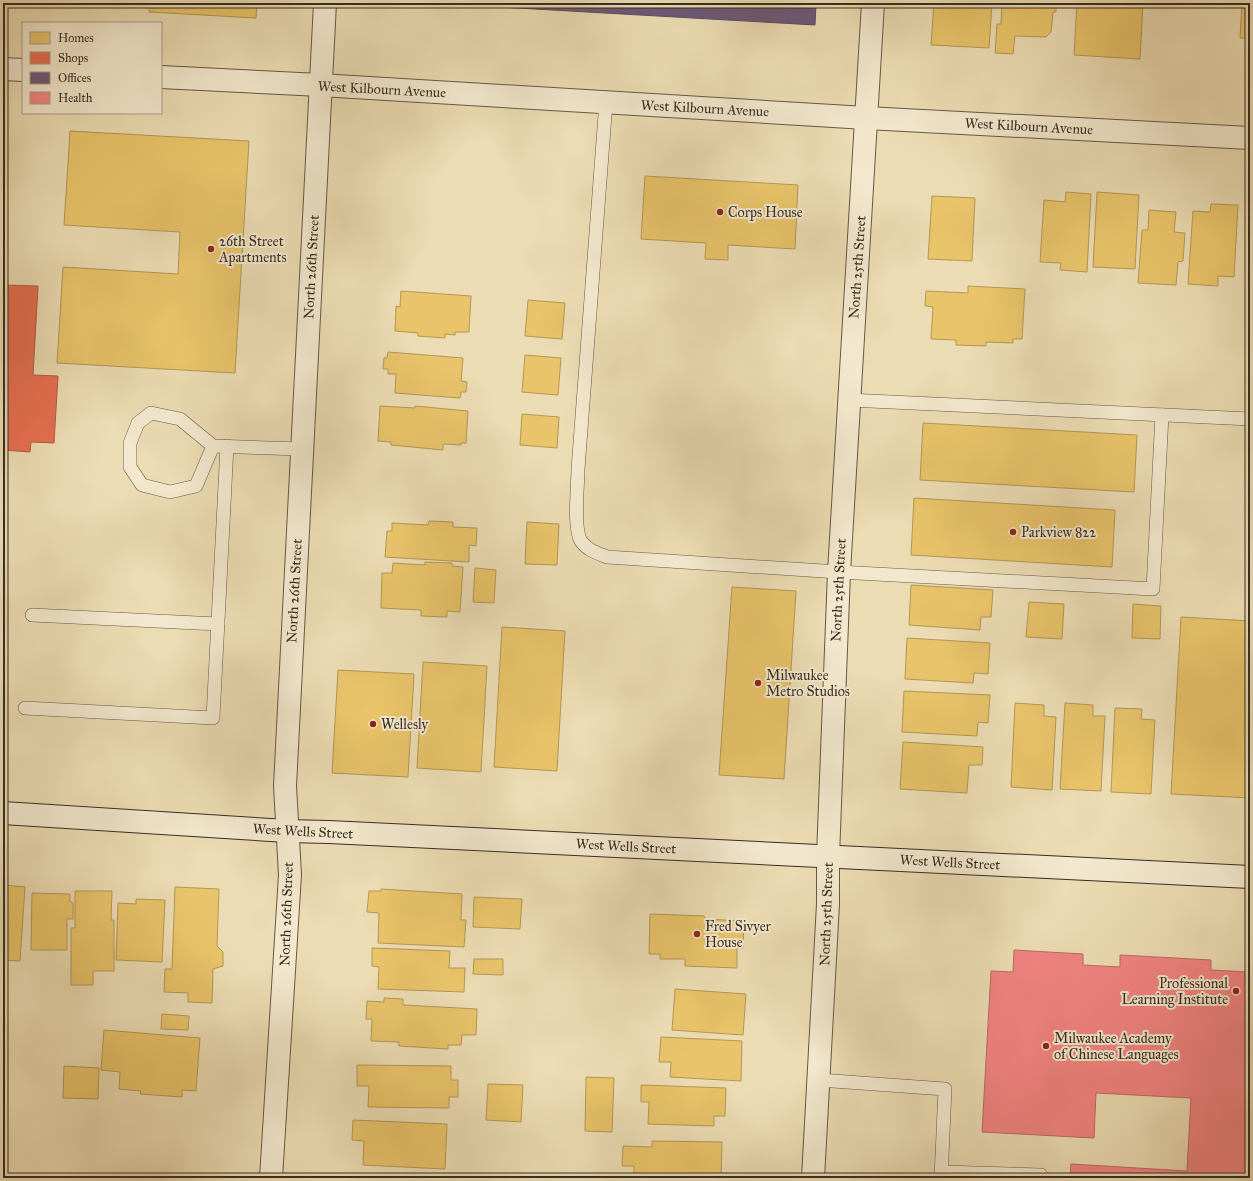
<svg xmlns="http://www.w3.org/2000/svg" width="1253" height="1181" font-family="'IM FELL Great Primer',serif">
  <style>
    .homes { fill: #e9c46a; stroke: #b39754 }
    .shops { fill: #e76f51; stroke: #b25b43 }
    .offices { fill: #6d597a; stroke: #5c4c60 }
    .health { fill: #f28482; stroke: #ba6a65 }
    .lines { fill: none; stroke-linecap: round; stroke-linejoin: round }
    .lane-casing { stroke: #645946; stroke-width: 14 }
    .street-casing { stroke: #645946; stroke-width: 24 }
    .secondary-casing { stroke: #362d22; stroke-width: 24 }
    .lane { stroke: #f3e8ce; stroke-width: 13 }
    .street { stroke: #f3e8ce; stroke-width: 22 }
    .secondary { stroke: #f3e8ce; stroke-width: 22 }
    .poi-dot { fill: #8f2418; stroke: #f3e8ce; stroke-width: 1.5 }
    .labels { text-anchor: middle; stroke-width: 4; stroke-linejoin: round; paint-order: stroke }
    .street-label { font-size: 14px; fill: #362d22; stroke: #f3e8ce }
    .poi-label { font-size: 14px; fill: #362d22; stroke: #f3e8ce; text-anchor: start }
  </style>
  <rect width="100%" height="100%" fill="#ecdcb3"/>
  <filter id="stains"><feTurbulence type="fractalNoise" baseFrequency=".005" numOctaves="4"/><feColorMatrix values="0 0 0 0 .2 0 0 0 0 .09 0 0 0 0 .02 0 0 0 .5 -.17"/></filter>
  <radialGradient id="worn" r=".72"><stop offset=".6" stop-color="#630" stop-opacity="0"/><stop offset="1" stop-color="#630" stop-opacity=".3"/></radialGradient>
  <!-- homes -->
  <g class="homes">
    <path d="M 149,3 L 257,3 L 256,18 L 149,12 Z"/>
    <path d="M 934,3 L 992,3 L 989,48 L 931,45 Z"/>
    <path d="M 1002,3 L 1056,3 L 1056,12 L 1053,12 L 1051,32 L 1046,37 L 1015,36 L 1013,54 L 995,53 L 997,24 L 1001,24 Z"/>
    <path d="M 1077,3 L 1143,3 L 1140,59 L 1074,55 Z"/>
    <path d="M 1242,3 L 1250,3 L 1250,38 L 1240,38 Z"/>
    <path d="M 70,131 L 249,141 L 235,373 L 57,363 L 63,267 L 178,274 L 180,232 L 64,225 Z"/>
    <path d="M 645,176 L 798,185 L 795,249 L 728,245 L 728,260 L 705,259 L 706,243 L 641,239 Z"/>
    <path d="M 1066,192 L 1091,194 L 1087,272 L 1060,270 L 1061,263 L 1040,262 L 1044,200 L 1065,202 Z"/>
    <path d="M 1097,192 L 1139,195 L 1135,269 L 1093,267 Z"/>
    <path d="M 932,196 L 975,198 L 972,261 L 928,259 Z"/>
    <path d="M 1211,204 L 1238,205 L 1234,277 L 1218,276 L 1218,286 L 1188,284 L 1193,211 L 1210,212 Z"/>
    <path d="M 1149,210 L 1176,212 L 1174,232 L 1185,233 L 1183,261 L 1178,262 L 1176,285 L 1138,283 L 1142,230 L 1148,230 Z"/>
    <path d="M 968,286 L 1025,289 L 1022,339 L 1013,339 L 1013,343 L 986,342 L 986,346 L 956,345 L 956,340 L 931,339 L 933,307 L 925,306 L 926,291 L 968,293 Z"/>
    <path d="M 401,291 L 471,296 L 469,332 L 455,332 L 455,335 L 445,334 L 445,338 L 418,336 L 418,333 L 395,331 L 396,306 L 400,307 Z"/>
    <path d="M 528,300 L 565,303 L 562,339 L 525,336 Z"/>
    <path d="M 388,352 L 463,358 L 461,381 L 467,382 L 466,392 L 461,392 L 460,398 L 395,393 L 396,374 L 388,374 L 388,369 L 383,369 L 384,358 L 387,358 Z"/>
    <path d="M 525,355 L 561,358 L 558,395 L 522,392 Z"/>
    <path d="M 380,406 L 415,408 L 415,406 L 468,411 L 466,443 L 461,443 L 461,445 L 443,444 L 443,450 L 391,445 L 391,442 L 378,441 Z"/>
    <path d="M 522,414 L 559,417 L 557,448 L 520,445 Z"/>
    <path d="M 923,423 L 1137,435 L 1134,492 L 920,480 Z"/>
    <path d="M 914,498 L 1115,510 L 1112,567 L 911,555 Z"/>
    <path d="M 429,521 L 453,522 L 453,527 L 477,528 L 476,546 L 469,545 L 469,562 L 385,557 L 387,531 L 392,531 L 392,523 L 428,525 Z"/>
    <path d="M 527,522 L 559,524 L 557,565 L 525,564 Z"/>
    <path d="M 425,562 L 452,563 L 452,566 L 463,567 L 460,612 L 447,611 L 447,617 L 421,616 L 421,610 L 381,608 L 382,573 L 392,573 L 393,563 L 425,565 Z"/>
    <path d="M 475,568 L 496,570 L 494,603 L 473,602 Z"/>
    <path d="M 911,585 L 993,590 L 991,617 L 981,617 L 980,630 L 909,625 Z"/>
    <path d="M 732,587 L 796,591 L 784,779 L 719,775 Z"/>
    <path d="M 1029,602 L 1064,604 L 1062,639 L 1026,637 Z"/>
    <path d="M 1133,604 L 1161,606 L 1160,639 L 1132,638 Z"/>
    <path d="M 1181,617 L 1250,621 L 1250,798 L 1171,794 Z"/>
    <path d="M 502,627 L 565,631 L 557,771 L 494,767 Z"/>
    <path d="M 907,638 L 990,643 L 988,674 L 974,673 L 973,683 L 905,679 Z"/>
    <path d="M 423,662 L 487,666 L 481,772 L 417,768 Z"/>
    <path d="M 338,670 L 414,674 L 408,777 L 332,773 Z"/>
    <path d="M 904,691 L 990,695 L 988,723 L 978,722 L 977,736 L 902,732 Z"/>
    <path d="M 1015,703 L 1044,705 L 1044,716 L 1056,717 L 1052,790 L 1011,787 Z"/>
    <path d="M 1065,703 L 1093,705 L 1093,716 L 1105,716 L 1101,791 L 1060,789 Z"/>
    <path d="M 1115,708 L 1142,709 L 1141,719 L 1155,720 L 1151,794 L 1111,792 Z"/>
    <path d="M 903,742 L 983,747 L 982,765 L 969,765 L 967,793 L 900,789 Z"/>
    <path d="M 3,885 L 25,887 L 20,961 L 3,960 Z"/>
    <path d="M 175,887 L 219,889 L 217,946 L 223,952 L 223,966 L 213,969 L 212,1003 L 188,1002 L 188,993 L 164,992 L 165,969 L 172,969 Z"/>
    <path d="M 381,889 L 462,894 L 461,920 L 466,920 L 464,947 L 378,943 L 379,913 L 367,912 L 369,891 L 381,891 Z"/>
    <path d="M 75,891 L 112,891 L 111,920 L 114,920 L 114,971 L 93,971 L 93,985 L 71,985 L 71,928 L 75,928 Z"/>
    <path d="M 32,893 L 70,894 L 70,901 L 73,903 L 73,919 L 67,919 L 67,950 L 31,950 Z"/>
    <path d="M 474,897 L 522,899 L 520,929 L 473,927 Z"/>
    <path d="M 136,899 L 165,900 L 162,962 L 116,960 L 118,903 L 136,904 Z"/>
    <path d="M 650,914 L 704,916 L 705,919 L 744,921 L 743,948 L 737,948 L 737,968 L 685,966 L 685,959 L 660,959 L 660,954 L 649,954 Z"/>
    <path d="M 372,948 L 450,951 L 449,968 L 465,968 L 464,992 L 378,989 L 379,967 L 372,966 Z"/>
    <path d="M 474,959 L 503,959 L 503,975 L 473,974 Z"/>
    <path d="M 675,989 L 746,994 L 743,1035 L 672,1030 Z"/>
    <path d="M 384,998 L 403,999 L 403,1005 L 477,1009 L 476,1035 L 462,1035 L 461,1045 L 448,1045 L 448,1049 L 399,1046 L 399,1042 L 371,1041 L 372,1019 L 366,1019 L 367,1001 L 384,1002 Z"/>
    <path d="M 162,1014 L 189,1016 L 188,1030 L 161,1029 Z"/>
    <path d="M 104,1030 L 200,1038 L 196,1091 L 182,1090 L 182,1097 L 140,1094 L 141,1091 L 119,1089 L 120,1072 L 101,1070 Z"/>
    <path d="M 661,1037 L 742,1041 L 741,1081 L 670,1077 L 671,1062 L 659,1062 Z"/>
    <path d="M 357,1065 L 451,1066 L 451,1080 L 458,1080 L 458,1097 L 449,1097 L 449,1108 L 368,1107 L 369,1086 L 357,1086 Z"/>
    <path d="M 64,1066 L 99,1068 L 98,1099 L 63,1098 Z"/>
    <path d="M 586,1077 L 614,1078 L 612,1132 L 585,1131 Z"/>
    <path d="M 488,1084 L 523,1085 L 521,1122 L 486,1120 Z"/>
    <path d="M 641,1085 L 726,1088 L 725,1116 L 714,1116 L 714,1126 L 648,1124 L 649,1102 L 641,1102 Z"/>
    <path d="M 353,1120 L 447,1124 L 445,1169 L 363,1165 L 364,1141 L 352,1140 Z"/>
    <path d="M 652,1141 L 722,1142 L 721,1178 L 634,1178 L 634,1166 L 622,1166 L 623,1146 L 652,1147 Z"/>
  </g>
  <!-- shops -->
  <path class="shops" d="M 3,285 L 38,286 L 33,375 L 58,376 L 54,443 L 31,442 L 30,452 L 3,450 Z"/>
  <!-- offices -->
  <path class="offices" d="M 429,3 L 816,3 L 815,25 Z"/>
  <!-- health -->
  <path class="health" d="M 1014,950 L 1083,954 L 1083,965 L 1120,967 L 1120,955 L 1211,960 L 1211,970 L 1247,972 L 1248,962 L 1250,962 L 1250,1178 L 1070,1178 L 1071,1164 L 1187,1171 L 1191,1098 L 1096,1093 L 1094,1138 L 982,1132 L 991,971 L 1013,972 Z"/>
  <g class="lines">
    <!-- lane casing -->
    <g class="lane-casing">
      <g id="lane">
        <path d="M 606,102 L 578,469 C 578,485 573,529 581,541 C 587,550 597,553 607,557 L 839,572 L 1153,589 L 1162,415"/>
        <path d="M 849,400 L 1250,419"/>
        <path d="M 213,446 L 196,486 L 170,492 L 142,485 L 130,467 L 130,443 L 138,423 L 151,413 L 180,419 L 213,446 L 301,449"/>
        <path d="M 32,615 L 218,624"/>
        <path d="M 25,708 L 213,718 L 227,446"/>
        <path d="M 819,1080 L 945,1089 L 941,1178"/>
        <path d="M 941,1172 L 1041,1175 L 1041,1178"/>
      </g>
    </g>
    <!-- street casing -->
    <g class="street-casing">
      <g id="street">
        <path d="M 3,69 L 23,70"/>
        <path d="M 161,77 L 320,85 L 866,118 L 1250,138"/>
        <path d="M 271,1178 L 290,875 L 285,786 L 325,3"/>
        <path d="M 813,1178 L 828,904 L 828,856 L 839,572 L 873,3"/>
      </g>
    </g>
    <!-- secondary casing -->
    <g class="secondary-casing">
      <path id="secondary" d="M 3,813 L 287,831 L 329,832 L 1250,877"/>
    </g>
    <!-- lane -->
    <use href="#lane" class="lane"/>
    <!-- street -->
    <use href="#street" class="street"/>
    <!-- secondary -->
    <use href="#secondary" class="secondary"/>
  </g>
  <!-- markers -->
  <g class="poi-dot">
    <circle cx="720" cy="212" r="4"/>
    <circle cx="211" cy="249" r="4"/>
    <circle cx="1013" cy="532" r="4"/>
    <circle cx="758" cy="683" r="4"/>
    <circle cx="373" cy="724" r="4"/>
    <circle cx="697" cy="934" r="4"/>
    <circle cx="1236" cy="991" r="4"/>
    <circle cx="1046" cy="1046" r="4"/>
  </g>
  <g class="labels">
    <!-- street labels -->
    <g class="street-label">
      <text transform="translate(382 89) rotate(3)" y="5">West Kilbourn Avenue</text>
      <text transform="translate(705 108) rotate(3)" y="5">West Kilbourn Avenue</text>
      <text transform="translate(1029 126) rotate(3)" y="5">West Kilbourn Avenue</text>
      <text transform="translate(311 267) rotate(-87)" y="5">North 26th Street</text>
      <text transform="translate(857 267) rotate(-86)" y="5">North 25th Street</text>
      <text transform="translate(838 590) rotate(-87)" y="5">North 25th Street</text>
      <text transform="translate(294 591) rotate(-87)" y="5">North 26th Street</text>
      <text transform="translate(303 831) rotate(3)" y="5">West Wells Street</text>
      <text transform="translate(626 846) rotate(3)" y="5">West Wells Street</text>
      <text transform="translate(950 862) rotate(3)" y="5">West Wells Street</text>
      <text transform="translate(286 914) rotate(-88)" y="5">North 26th Street</text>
      <text transform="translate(826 914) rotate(-88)" y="5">North 25th Street</text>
    </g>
    <!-- poi labels -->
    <g class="poi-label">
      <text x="728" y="217">Corps House</text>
      <text x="219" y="246">26th Street<tspan x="219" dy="16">Apartments</tspan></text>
      <text x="1021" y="537">Parkview 822</text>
      <text x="766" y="680">Milwaukee<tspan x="766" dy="16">Metro Studios</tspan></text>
      <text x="381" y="729">Wellesly</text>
      <text x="705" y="931">Fred Sivyer<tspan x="705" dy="16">House</tspan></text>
      <text x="1228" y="988" text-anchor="end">Professional<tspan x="1228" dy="16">Learning Institute</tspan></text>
      <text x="1054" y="1043">Milwaukee Academy<tspan x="1054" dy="16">of Chinese Languages</tspan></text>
    </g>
  </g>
  <!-- margin -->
  <rect width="1253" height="1181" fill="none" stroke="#ecdcb3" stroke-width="16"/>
  <rect x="4" y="4" width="1245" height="1173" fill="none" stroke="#362d22" stroke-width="2"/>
  <rect x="8" y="8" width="1237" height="1165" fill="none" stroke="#362d22"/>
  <!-- legend -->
  <rect x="22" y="22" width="140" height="92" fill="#f3e8ce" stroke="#a79d89"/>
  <rect x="30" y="32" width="20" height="12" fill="#e9c46a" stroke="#a79d89"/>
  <text x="58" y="42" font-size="12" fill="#362d22">Homes</text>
  <rect x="30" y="52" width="20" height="12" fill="#e76f51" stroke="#a79d89"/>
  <text x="58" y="62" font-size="12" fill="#362d22">Shops</text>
  <rect x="30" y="72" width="20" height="12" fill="#6d597a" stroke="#a79d89"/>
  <text x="58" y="82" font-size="12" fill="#362d22">Offices</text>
  <rect x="30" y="92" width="20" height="12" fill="#f28482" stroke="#a79d89"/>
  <text x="58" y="102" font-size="12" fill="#362d22">Health</text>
  <rect width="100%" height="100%" filter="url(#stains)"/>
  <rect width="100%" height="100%" fill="url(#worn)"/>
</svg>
